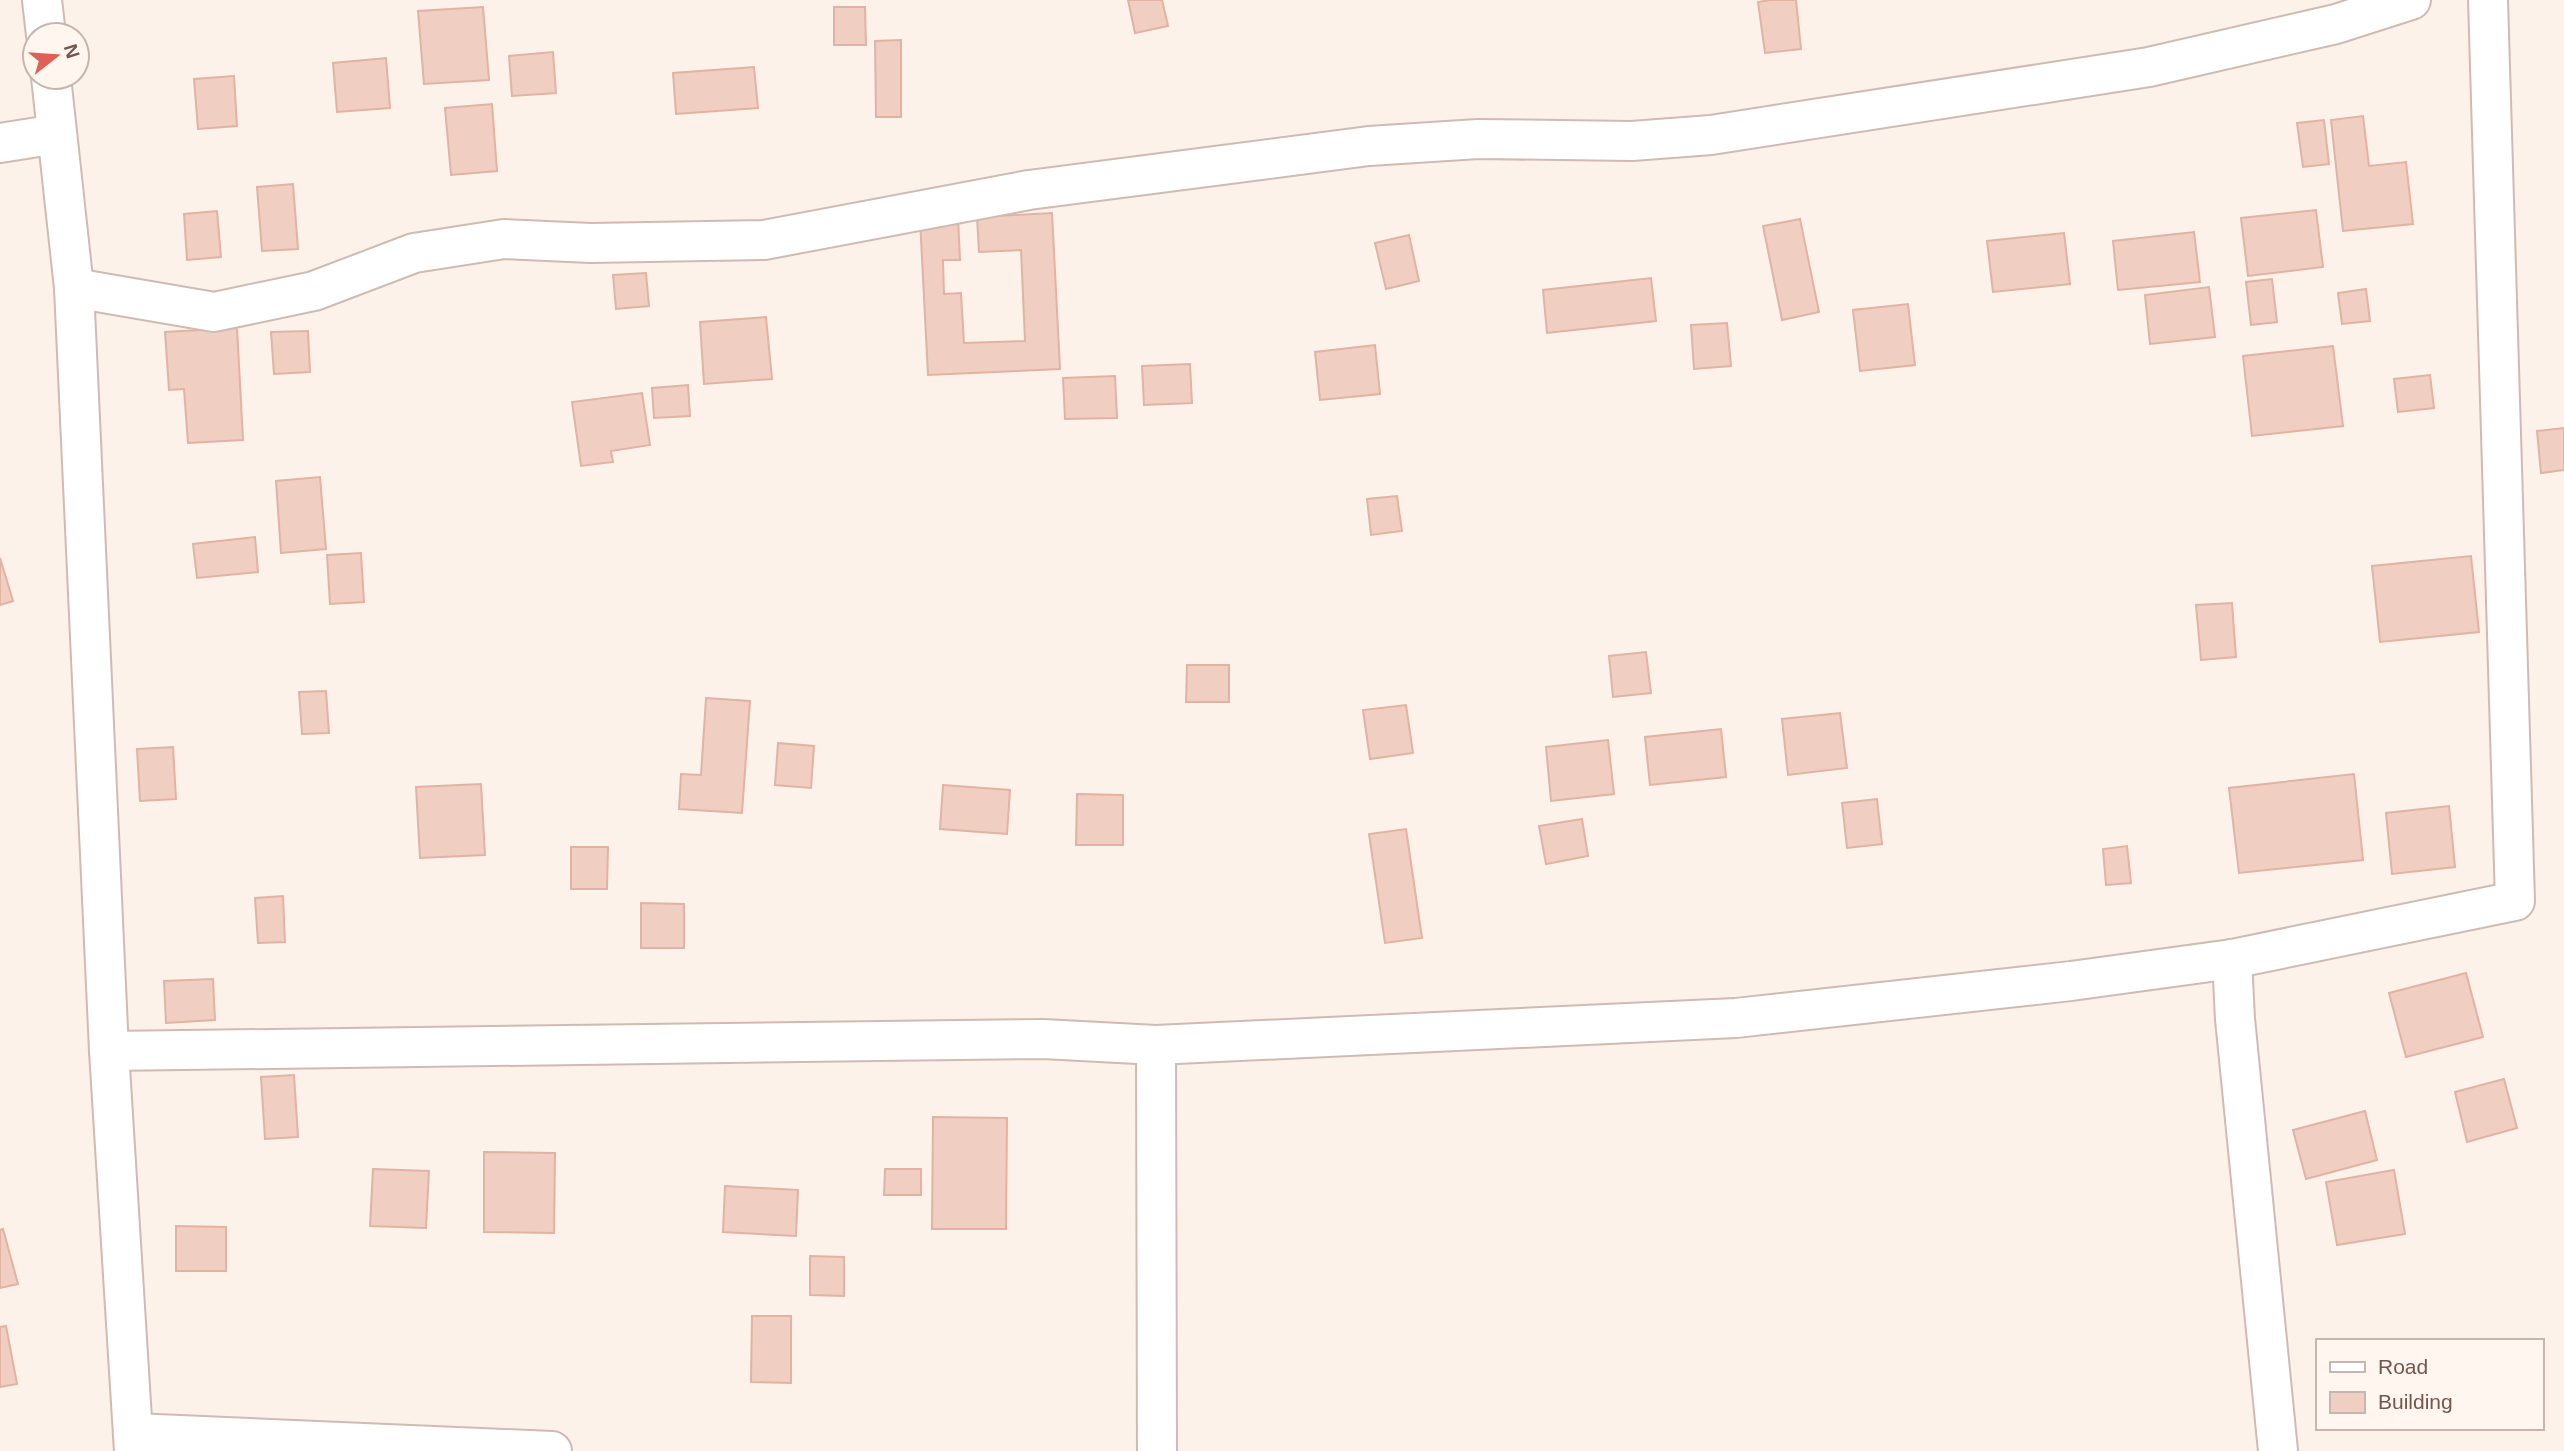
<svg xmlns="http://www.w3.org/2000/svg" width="2564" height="1451" font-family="Helvetica,sans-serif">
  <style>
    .building { fill: #f0cec2; stroke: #e2b2a3; stroke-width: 2 }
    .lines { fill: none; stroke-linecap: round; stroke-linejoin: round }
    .minor-casing { stroke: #cfbbb1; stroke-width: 42 }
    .minor { stroke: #fff; stroke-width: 38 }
  </style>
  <rect width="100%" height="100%" fill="#fcf2e9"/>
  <!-- building -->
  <g class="building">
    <path d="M 1128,0 L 1162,0 L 1168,26 L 1135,33 Z"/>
    <path d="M 1770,0 L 1796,0 L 1801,49 L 1765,53 L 1758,2 Z"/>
    <path d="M 483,7 L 489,80 L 424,84 L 418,11 Z"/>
    <path d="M 834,7 L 865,7 L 866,45 L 834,45 Z"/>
    <path d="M 901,40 L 901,117 L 876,117 L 875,41 Z"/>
    <path d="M 553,52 L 556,93 L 512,96 L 509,56 Z"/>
    <path d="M 386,58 L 390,108 L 337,112 L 333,63 Z"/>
    <path d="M 754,67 L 758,108 L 676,114 L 673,73 Z"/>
    <path d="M 234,76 L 237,126 L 198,129 L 194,79 Z"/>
    <path d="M 492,104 L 497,171 L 451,175 L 445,108 Z"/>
    <path d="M 2363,116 L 2369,166 L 2406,162 L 2413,224 L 2343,231 L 2331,120 Z"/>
    <path d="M 2324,120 L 2329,164 L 2303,167 L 2297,123 Z"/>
    <path d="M 293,184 L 298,249 L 262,251 L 257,187 Z"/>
    <path d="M 2316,210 L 2323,267 L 2248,276 L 2241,218 Z"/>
    <path d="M 217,211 L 221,257 L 187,260 L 184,214 Z"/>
    <path d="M 1052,213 L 1060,369 L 928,375 L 920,219 L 958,218 L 960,260 L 943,260 L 944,294 L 961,293 L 964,343 L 1025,341 L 1021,250 L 979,252 L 977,217 Z"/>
    <path d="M 1800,219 L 1819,312 L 1782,320 L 1763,226 Z"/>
    <path d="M 2194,232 L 2200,282 L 2118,290 L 2113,241 Z"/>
    <path d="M 2064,233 L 2070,284 L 1993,292 L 1987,241 Z"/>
    <path d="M 1409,235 L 1419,281 L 1386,289 L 1375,243 Z"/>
    <path d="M 646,273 L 649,306 L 616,309 L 613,275 Z"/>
    <path d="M 1651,278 L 1656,321 L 1547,333 L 1543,290 Z"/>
    <path d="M 2272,279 L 2277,322 L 2251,325 L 2246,282 Z"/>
    <path d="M 2209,287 L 2215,337 L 2150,344 L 2145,295 Z"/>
    <path d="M 2366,289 L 2370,321 L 2342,324 L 2338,293 Z"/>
    <path d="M 1908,304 L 1915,365 L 1860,371 L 1853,310 Z"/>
    <path d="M 766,317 L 772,379 L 704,384 L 700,322 Z"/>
    <path d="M 1727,323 L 1731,366 L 1694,369 L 1691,325 Z"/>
    <path d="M 237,328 L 243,440 L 188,443 L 184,389 L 169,390 L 165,332 Z"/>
    <path d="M 308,331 L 310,372 L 274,374 L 271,332 Z"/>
    <path d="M 1375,345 L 1380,394 L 1320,400 L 1315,352 Z"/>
    <path d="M 2333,346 L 2343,426 L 2252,436 L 2243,356 Z"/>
    <path d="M 1190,364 L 1192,403 L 1144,405 L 1142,366 Z"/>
    <path d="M 2430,375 L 2434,408 L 2398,412 L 2394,379 Z"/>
    <path d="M 1115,376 L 1117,418 L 1065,419 L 1063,378 Z"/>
    <path d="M 688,385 L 690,416 L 654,418 L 652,388 Z"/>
    <path d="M 642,393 L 650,445 L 611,451 L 613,462 L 581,466 L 572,402 Z"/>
    <path d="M 2564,428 L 2564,470 L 2541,473 L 2537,431 Z"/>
    <path d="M 320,477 L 326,549 L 281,553 L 276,481 Z"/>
    <path d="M 1397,496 L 1402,531 L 1371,535 L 1367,499 Z"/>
    <path d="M 255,537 L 258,572 L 197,578 L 193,544 Z"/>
    <path d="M 361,553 L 364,602 L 330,604 L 327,555 Z"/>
    <path d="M 2471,556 L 2479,632 L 2380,642 L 2372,566 Z"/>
    <path d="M 0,558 L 13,601 L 0,605 Z"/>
    <path d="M 2232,603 L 2236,657 L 2201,660 L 2196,605 Z"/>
    <path d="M 1646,652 L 1651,693 L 1613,697 L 1609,656 Z"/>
    <path d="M 1187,665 L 1229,665 L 1229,702 L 1186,702 Z"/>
    <path d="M 326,691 L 329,733 L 302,734 L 299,692 Z"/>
    <path d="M 706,698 L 750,701 L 742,813 L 679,809 L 681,774 L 701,775 Z"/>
    <path d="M 1406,705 L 1413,753 L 1370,759 L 1363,710 Z"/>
    <path d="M 1840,713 L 1847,768 L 1788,775 L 1782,719 Z"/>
    <path d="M 1721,729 L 1726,777 L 1650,785 L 1645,737 Z"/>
    <path d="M 1608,740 L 1614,794 L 1551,801 L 1546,747 Z"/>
    <path d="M 778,743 L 814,746 L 811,788 L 775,785 Z"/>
    <path d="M 173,747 L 176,799 L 140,801 L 137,749 Z"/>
    <path d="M 2354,774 L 2363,860 L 2239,873 L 2229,788 Z"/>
    <path d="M 481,784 L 485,855 L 420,858 L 416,787 Z"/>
    <path d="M 943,785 L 1010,790 L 1007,834 L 940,829 Z"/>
    <path d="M 1077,794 L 1123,795 L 1123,845 L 1076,845 Z"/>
    <path d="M 1877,799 L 1882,844 L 1847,848 L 1842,803 Z"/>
    <path d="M 2449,806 L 2455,867 L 2392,874 L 2386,813 Z"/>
    <path d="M 1582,819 L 1588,856 L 1546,864 L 1539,826 Z"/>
    <path d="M 1406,829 L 1422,938 L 1385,943 L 1369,834 Z"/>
    <path d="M 2127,846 L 2131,883 L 2106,885 L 2103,849 Z"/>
    <path d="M 571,847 L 608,847 L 607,889 L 571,889 Z"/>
    <path d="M 283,896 L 285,942 L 258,943 L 255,898 Z"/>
    <path d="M 641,903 L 684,904 L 684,948 L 641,948 Z"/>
    <path d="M 2466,973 L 2483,1037 L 2406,1057 L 2389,993 Z"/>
    <path d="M 213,979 L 215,1020 L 166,1023 L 164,981 Z"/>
    <path d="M 294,1075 L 298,1137 L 265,1139 L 261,1077 Z"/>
    <path d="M 2504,1079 L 2517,1128 L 2467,1142 L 2455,1092 Z"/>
    <path d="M 2365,1111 L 2377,1160 L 2306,1179 L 2293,1130 Z"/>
    <path d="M 933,1117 L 1007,1118 L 1006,1229 L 932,1229 Z"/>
    <path d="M 484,1152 L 555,1153 L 554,1233 L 484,1232 Z"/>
    <path d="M 373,1169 L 429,1171 L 426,1228 L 370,1226 Z"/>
    <path d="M 885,1169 L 921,1169 L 921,1195 L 884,1195 Z"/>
    <path d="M 2394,1170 L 2405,1234 L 2337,1245 L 2326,1182 Z"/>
    <path d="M 725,1186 L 798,1190 L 796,1236 L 723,1232 Z"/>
    <path d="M 176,1226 L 226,1227 L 226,1271 L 176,1271 Z"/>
    <path d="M 3,1229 L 18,1284 L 0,1288 L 0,1230 Z"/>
    <path d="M 810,1256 L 844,1257 L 844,1296 L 810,1295 Z"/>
    <path d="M 752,1316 L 791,1316 L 791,1383 L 751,1382 Z"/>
    <path d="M 6,1326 L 17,1384 L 0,1387 L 0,1327 Z"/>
  </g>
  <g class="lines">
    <!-- minor casing -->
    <g class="minor-casing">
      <g id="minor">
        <path d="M 42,0 L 46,35"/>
        <path d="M 51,77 L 74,288 L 109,1051 L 134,1451"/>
        <path d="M 0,143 L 57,134"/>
        <path d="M 74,288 L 214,312 L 314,291 L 414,253 L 504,239 L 591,243 L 764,240 L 1029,190 L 1369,146 L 1478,139 L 1632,141 L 1711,135 L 2149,67 L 2336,24 L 2411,0"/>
        <path d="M 2232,959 L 2235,1019 L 2278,1451"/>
        <path d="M 1156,1045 L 1157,1451"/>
        <path d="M 109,1051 L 1043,1039 L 1156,1045 L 1736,1018 L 2071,981 L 2232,959 L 2515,901 L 2488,0"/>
        <path d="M 133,1433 L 552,1451"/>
      </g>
    </g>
    <!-- minor -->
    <use href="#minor" class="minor"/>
  </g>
  <!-- legend -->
  <rect x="2316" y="1339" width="228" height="91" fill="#fef6ef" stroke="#c7b6ae" stroke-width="2"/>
  <rect x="2330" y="1362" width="35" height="10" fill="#ffffff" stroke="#c7b6ae" stroke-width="2"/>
  <text x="2378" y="1374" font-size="21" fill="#75564d">Road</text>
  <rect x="2330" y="1392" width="35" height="21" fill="#f0cec2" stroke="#c7b6ae" stroke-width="2"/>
  <text x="2378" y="1409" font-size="21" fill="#75564d">Building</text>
  <!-- north arrow -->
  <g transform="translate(56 56) rotate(73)"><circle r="33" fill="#fef6ef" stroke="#c7b6ae" stroke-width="2"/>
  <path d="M0-5L12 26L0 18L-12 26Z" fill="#df6054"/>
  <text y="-10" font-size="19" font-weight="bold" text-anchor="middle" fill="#75564d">N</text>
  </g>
</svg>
